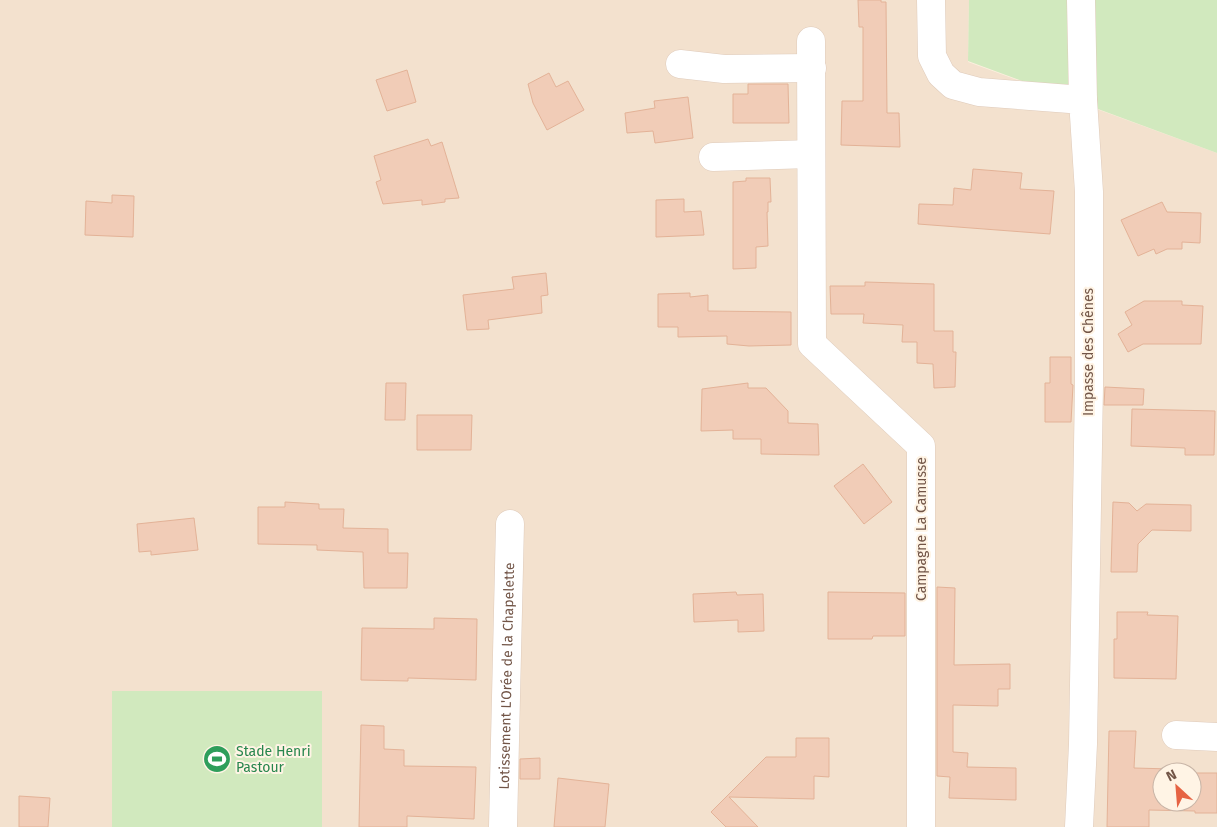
<svg xmlns="http://www.w3.org/2000/svg" width="1217" height="827" font-family="'Fira Sans',sans-serif">
  <style>
    .residential { fill: #f3e1ce; fill-rule: evenodd }
    .green { fill: #d1e9be }
    .building { fill: #f1ccb7; stroke: #e3b297 }
    .lines { fill: none; stroke-linecap: round; stroke-linejoin: round }
    .minor-casing { stroke: #dfcbbb; stroke-width: 29 }
    .minor { stroke: #fff; stroke-width: 28 }
    .labels { text-anchor: middle; stroke-width: 4; stroke-linejoin: round; paint-order: stroke }
    .street-label { font-size: 14px; fill: #725547; stroke: #fff4e5 }
    .leisure-label { font-size: 14px; fill: #27864d; stroke: #fff4e5; text-anchor: start }
  </style>
  <rect width="100%" height="100%" fill="#fcf0df"/>
  <!-- residential -->
  <path class="residential" d="M 0,0 L 969,0 L 968,62 L 1217,153 L 1217,827 L 0,827 ZM 1162,772 L 1192,772 L 1192,802 L 1162,802 Z"/>
  <!-- green -->
  <g class="green">
    <path d="M 969,0 L 1217,0 L 1217,153 L 968,61 Z"/>
    <rect x="112" y="691" width="210" height="136"/>
  </g>
  <!-- building -->
  <g class="building">
    <path d="M 858,0 L 881,0 L 881,2 L 886,2 L 887,113 L 899,113 L 900,147 L 841,145 L 842,101 L 863,101 L 863,27 L 859,27 Z"/>
    <path d="M 407,70 L 416,102 L 387,111 L 376,80 Z"/>
    <path d="M 549,73 L 556,87 L 568,81 L 584,110 L 547,130 L 533,103 L 528,84 Z"/>
    <path d="M 748,84 L 788,84 L 789,123 L 733,123 L 733,94 L 748,94 Z"/>
    <path d="M 688,97 L 693,138 L 655,143 L 653,131 L 627,133 L 625,113 L 655,108 L 654,101 Z"/>
    <path d="M 428,139 L 431,146 L 442,142 L 459,198 L 445,199 L 445,202 L 422,205 L 422,200 L 383,204 L 376,182 L 381,180 L 374,156 Z"/>
    <path d="M 973,169 L 1022,173 L 1020,189 L 1054,191 L 1050,234 L 918,224 L 919,204 L 953,205 L 954,188 L 971,190 Z"/>
    <path d="M 746,178 L 770,178 L 771,202 L 768,202 L 768,212 L 767,212 L 768,246 L 756,247 L 756,268 L 733,269 L 733,182 L 746,181 Z"/>
    <path d="M 112,195 L 134,196 L 133,237 L 85,235 L 86,201 L 112,203 Z"/>
    <path d="M 684,199 L 684,212 L 701,211 L 704,235 L 656,237 L 656,200 Z"/>
    <path d="M 1162,202 L 1167,212 L 1201,213 L 1200,243 L 1182,242 L 1182,249 L 1167,249 L 1156,254 L 1154,249 L 1138,256 L 1121,220 Z"/>
    <path d="M 546,273 L 548,295 L 541,296 L 542,313 L 488,320 L 489,329 L 467,330 L 463,295 L 514,289 L 512,277 Z"/>
    <path d="M 865,282 L 934,284 L 934,331 L 953,331 L 953,352 L 956,352 L 955,387 L 934,388 L 933,364 L 917,363 L 917,342 L 902,342 L 903,325 L 863,323 L 864,314 L 831,314 L 830,286 L 865,286 Z"/>
    <path d="M 690,293 L 690,297 L 708,295 L 708,311 L 791,312 L 791,345 L 749,346 L 727,344 L 727,336 L 678,337 L 678,327 L 658,327 L 658,294 Z"/>
    <path d="M 1144,301 L 1182,301 L 1182,305 L 1203,306 L 1201,344 L 1143,344 L 1128,352 L 1118,334 L 1132,325 L 1125,312 Z"/>
    <path d="M 1050,357 L 1071,357 L 1071,384 L 1073,385 L 1071,422 L 1045,422 L 1045,383 L 1050,383 Z"/>
    <path d="M 386,383 L 406,383 L 405,420 L 385,420 Z"/>
    <path d="M 748,383 L 748,388 L 766,388 L 788,411 L 788,423 L 818,424 L 819,455 L 761,454 L 761,439 L 733,439 L 733,430 L 701,431 L 702,389 Z"/>
    <path d="M 1105,387 L 1144,389 L 1143,405 L 1104,405 Z"/>
    <path d="M 1132,409 L 1215,411 L 1214,455 L 1185,455 L 1185,448 L 1131,446 Z"/>
    <path d="M 417,415 L 472,415 L 471,450 L 417,450 Z"/>
    <path d="M 863,464 L 892,502 L 864,524 L 834,486 Z"/>
    <path d="M 285,502 L 319,504 L 319,509 L 344,509 L 343,528 L 388,529 L 388,553 L 408,553 L 407,588 L 364,588 L 363,552 L 317,550 L 317,545 L 258,544 L 258,507 L 285,507 Z"/>
    <path d="M 1113,502 L 1129,503 L 1137,511 L 1146,504 L 1191,505 L 1191,531 L 1152,530 L 1138,544 L 1137,572 L 1111,572 Z"/>
    <path d="M 194,518 L 198,550 L 151,555 L 151,551 L 139,552 L 137,524 Z"/>
    <path d="M 937,587 L 955,588 L 954,665 L 1010,664 L 1010,689 L 998,689 L 998,706 L 953,705 L 953,752 L 968,753 L 967,767 L 1016,768 L 1016,800 L 949,798 L 950,777 L 937,776 Z"/>
    <path d="M 736,592 L 737,595 L 763,594 L 764,631 L 738,632 L 738,620 L 694,622 L 693,594 Z"/>
    <path d="M 828,592 L 905,593 L 905,636 L 873,636 L 872,639 L 828,639 Z"/>
    <path d="M 1117,612 L 1148,612 L 1147,615 L 1178,616 L 1176,679 L 1114,678 L 1114,639 L 1117,639 Z"/>
    <path d="M 434,618 L 477,619 L 476,680 L 408,678 L 408,681 L 361,680 L 362,628 L 434,629 Z"/>
    <path d="M 361,725 L 384,726 L 384,749 L 404,750 L 404,766 L 476,767 L 474,819 L 407,816 L 407,827 L 359,827 Z"/>
    <path d="M 1109,731 L 1136,731 L 1134,768 L 1171,769 L 1171,772 L 1162,772 L 1162,802 L 1192,802 L 1192,773 L 1217,773 L 1217,813 L 1195,813 L 1195,811 L 1149,810 L 1149,827 L 1107,827 Z"/>
    <path d="M 796,738 L 829,738 L 829,777 L 814,776 L 814,799 L 729,797 L 758,827 L 726,827 L 711,812 L 766,757 L 796,757 Z"/>
    <path d="M 540,758 L 540,779 L 520,779 L 520,759 Z"/>
    <path d="M 558,778 L 609,784 L 605,827 L 554,827 Z"/>
    <path d="M 19,796 L 50,798 L 48,827 L 19,827 Z"/>
  </g>
  <g class="lines">
    <!-- minor casing -->
    <g class="minor-casing">
      <g id="minor">
        <path d="M 931,0 L 932,56 L 941,74 L 953,85 L 979,92 L 1083,100 L 1089,192 L 1089,386 L 1083,744 L 1079,827"/>
        <path d="M 1081,0 L 1083,100"/>
        <path d="M 811,41 L 812,344 L 921,446 L 921,827"/>
        <path d="M 680,64 L 724,69 L 812,68"/>
        <path d="M 713,157 L 811,154"/>
        <path d="M 1176,735 L 1217,737"/>
        <path id="s1" d="M 503,827 L 510,524"/>
      </g>
    </g>
    <!-- minor -->
    <use href="#minor" class="minor"/>
  </g>
  <!-- icons -->
  <defs>
    <g id="stadium-disc" transform="scale(1.4375)"><circle r="9.5" fill="#2e9e5b" stroke="#fff4e5"/><path d="M0-5a6.5 5 0 1 0 0 10a6.5 5 0 1 0 0-10ZM-3.5-1.8h7v3.6h-7Z" fill="#fff"/></g>
  </defs>
  <g fill-rule="evenodd">
    <use href="#stadium-disc" x="217" y="759"/>
  </g>
  <g class="labels">
    <!-- street labels -->
    <g class="street-label">
      <text transform="translate(1088 352) rotate(-90)" y="5">Impasse des Chênes</text>
      <text transform="translate(921 529) rotate(-90)" y="5">Campagne La Camusse</text>
      <text dy="5" stroke="none"><textPath href="#s1" startOffset="151">Lotissement L'Orée de la Chapelette</textPath></text>
    </g>
    <!-- leisure labels -->
    <g class="leisure-label">
      <text x="236" y="756">Stade Henri<tspan x="236" dy="16">Pastour</tspan></text>
    </g>
  </g>
  <!-- north arrow -->
  <g transform="translate(1177 787) rotate(334)"><circle r="24" fill="#fff4e5" stroke="#c7b4a6"/>
  <path d="M0-4L9 19L0 12L-9 19Z" fill="#e66343"/>
  <text y="-8" font-size="14" font-weight="bold" text-anchor="middle" fill="#725547">N</text>
  </g>
</svg>
